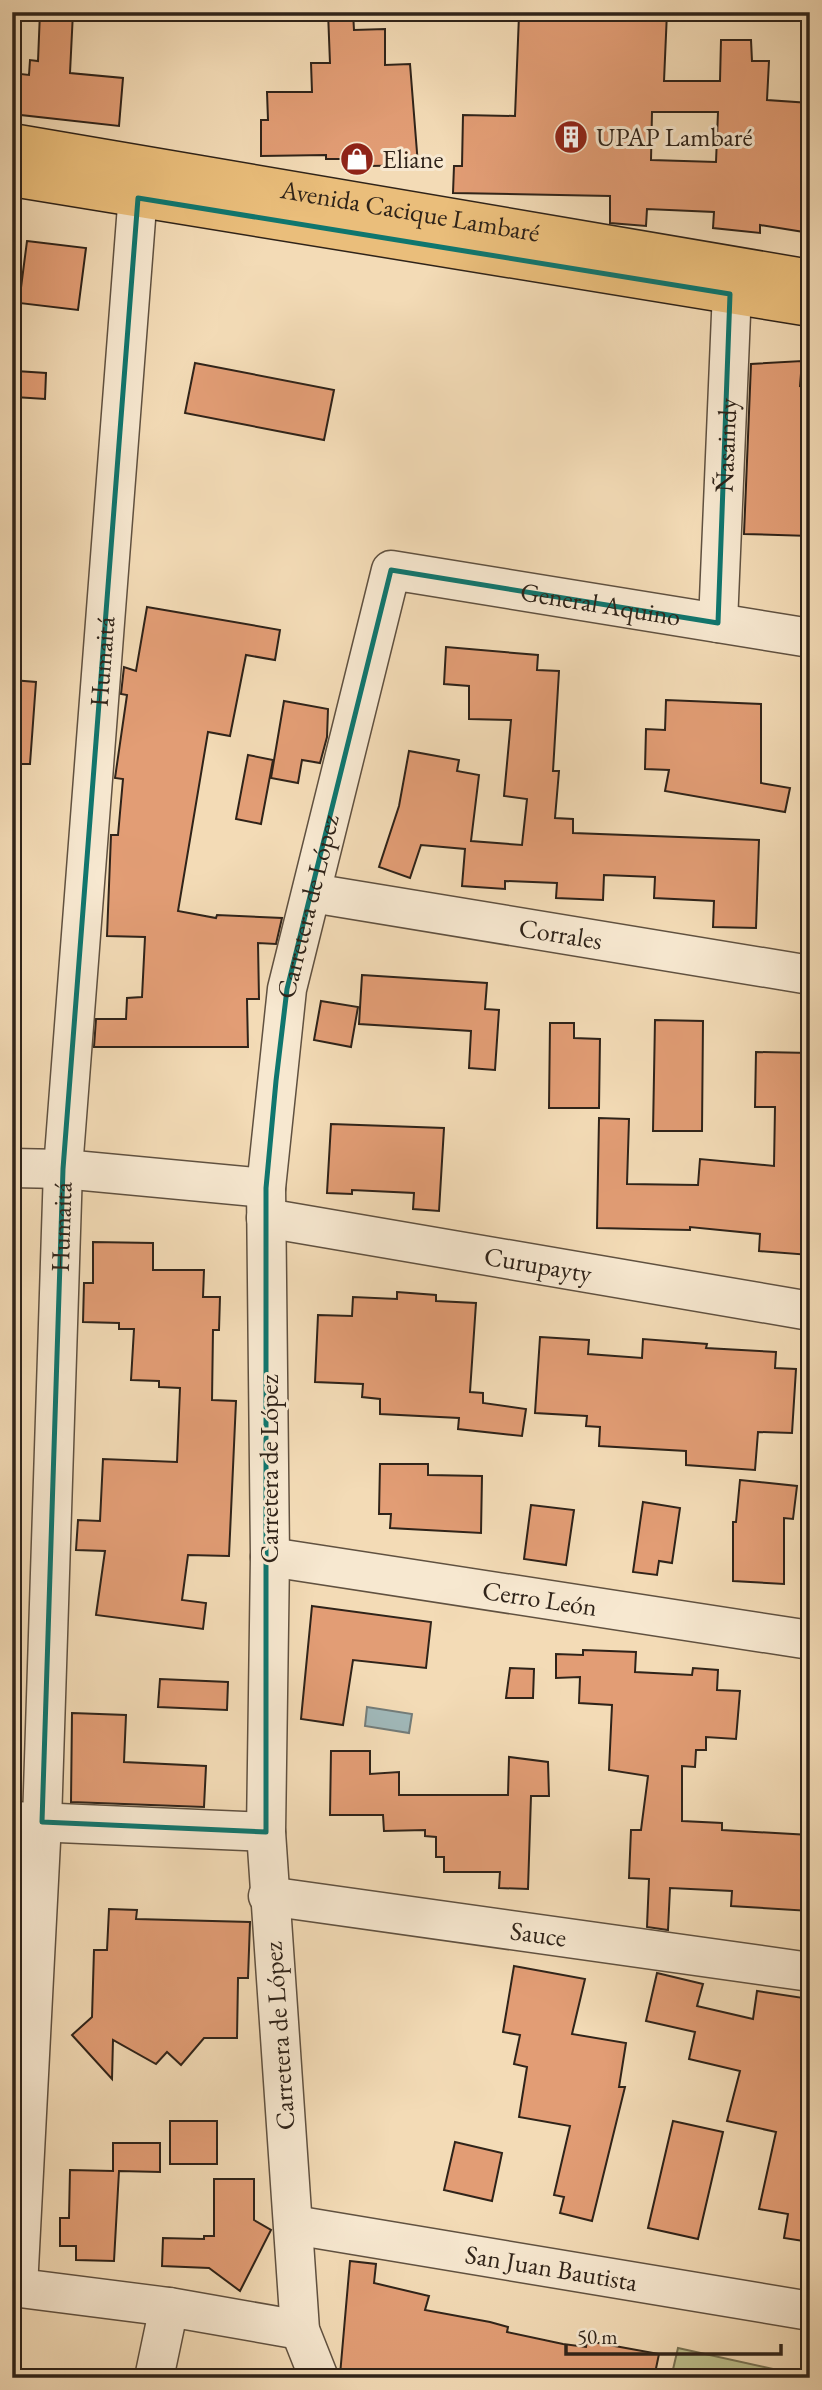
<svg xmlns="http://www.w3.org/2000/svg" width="822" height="2390" font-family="'EB Garamond',serif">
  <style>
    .green { fill: #bcc08d; stroke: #767253; stroke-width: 2 }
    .water { fill: #a0b8b9; stroke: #737c79; stroke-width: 2 }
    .building { fill: #e29d75; stroke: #2f2319; stroke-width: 2; fill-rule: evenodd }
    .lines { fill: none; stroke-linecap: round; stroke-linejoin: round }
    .minor-casing { stroke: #605140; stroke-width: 41 }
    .major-casing { stroke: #2f2319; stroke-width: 41 }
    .minor { stroke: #f7e8d0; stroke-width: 38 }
    .major { stroke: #eabe7b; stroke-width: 38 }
    .marked { fill: none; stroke: #0f766e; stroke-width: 5; stroke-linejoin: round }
    .labels { text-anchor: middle; stroke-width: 6; stroke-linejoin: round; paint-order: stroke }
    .poi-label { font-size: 26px; fill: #2f2319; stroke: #f7e8d0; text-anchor: start }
    .street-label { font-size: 26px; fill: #2f2319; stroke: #f7e8d0 }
  </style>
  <rect width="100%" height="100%" fill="#f3dbb6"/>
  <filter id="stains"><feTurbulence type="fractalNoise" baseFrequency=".00286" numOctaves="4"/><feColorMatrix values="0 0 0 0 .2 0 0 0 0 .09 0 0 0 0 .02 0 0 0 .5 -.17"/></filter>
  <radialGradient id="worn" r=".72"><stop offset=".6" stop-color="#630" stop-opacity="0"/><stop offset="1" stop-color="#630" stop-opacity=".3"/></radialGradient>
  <!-- green -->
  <path class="green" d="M 678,2348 L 782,2371 L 781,2378 L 671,2378 Z"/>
  <!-- water -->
  <path class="water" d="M 367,1707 L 412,1714 L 409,1733 L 365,1726 Z"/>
  <!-- building -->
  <g class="building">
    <path d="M 40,12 L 73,12 L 70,73 L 123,78 L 119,126 L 12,114 L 12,73 L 29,75 L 30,60 L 38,61 Z"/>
    <path d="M 328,12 L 353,12 L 354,30 L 385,29 L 385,65 L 410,64 L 418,165 L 370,166 L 369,160 L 363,159 L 326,159 L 326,155 L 261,156 L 261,120 L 268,120 L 267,92 L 312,92 L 311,63 L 330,63 Z"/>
    <path d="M 568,12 L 667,12 L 664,81 L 720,81 L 721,40 L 751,40 L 752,61 L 769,61 L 767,100 L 810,103 L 810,233 L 760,225 L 760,233 L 713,228 L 714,212 L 647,209 L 646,226 L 610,223 L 610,196 L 453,193 L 454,166 L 462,166 L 463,115 L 515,116 L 519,15 L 568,16 ZM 652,112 L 718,112 L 716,162 L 651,160 Z"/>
    <path d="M 27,241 L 86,248 L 78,310 L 19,303 Z"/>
    <path d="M 802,361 L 800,386 L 810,387 L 810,536 L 744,534 L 751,364 Z"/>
    <path d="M 195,363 L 334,390 L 324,440 L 185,413 Z"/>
    <path d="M 16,371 L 46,373 L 45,399 L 15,397 Z"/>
    <path d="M 147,607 L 280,630 L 275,660 L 246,655 L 230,736 L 208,732 L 178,911 L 216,918 L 217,915 L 282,918 L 276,944 L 258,943 L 259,999 L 247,999 L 248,1047 L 94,1047 L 96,1019 L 126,1019 L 127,998 L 142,997 L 145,937 L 107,936 L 111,835 L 118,835 L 123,779 L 115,778 L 127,695 L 121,694 L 124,667 L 136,671 Z"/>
    <path d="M 446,647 L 538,655 L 537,670 L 559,671 L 553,771 L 559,771 L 555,818 L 573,819 L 573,833 L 759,840 L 756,928 L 713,927 L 714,901 L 654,898 L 655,877 L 604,875 L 603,900 L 556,898 L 557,883 L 505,881 L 505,889 L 462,886 L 465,849 L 421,845 L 410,878 L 379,867 L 399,806 L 409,751 L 459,760 L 457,771 L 479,775 L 471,841 L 522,845 L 527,799 L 504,796 L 511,720 L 469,719 L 469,686 L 444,684 Z"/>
    <path d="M 12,680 L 36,682 L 30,764 L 12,764 Z"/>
    <path d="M 666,700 L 761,704 L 761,783 L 790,788 L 785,812 L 665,791 L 669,770 L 645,769 L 646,729 L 665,730 Z"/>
    <path d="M 284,701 L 328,709 L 327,737 L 320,763 L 302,760 L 298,783 L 271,778 Z"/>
    <path d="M 248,755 L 273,760 L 261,824 L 236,819 Z"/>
    <path d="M 362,975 L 487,983 L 485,1009 L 499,1010 L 495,1070 L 469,1068 L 471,1031 L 359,1024 Z"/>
    <path d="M 321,1001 L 358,1007 L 351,1047 L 314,1040 Z"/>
    <path d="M 655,1020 L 703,1021 L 702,1131 L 653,1131 Z"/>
    <path d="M 550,1023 L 574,1023 L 574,1038 L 600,1039 L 599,1108 L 549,1108 Z"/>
    <path d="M 756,1052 L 810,1053 L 810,1087 L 803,1087 L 802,1138 L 810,1138 L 810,1255 L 759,1251 L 760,1234 L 690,1227 L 690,1230 L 597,1228 L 599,1118 L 629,1119 L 627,1184 L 698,1185 L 700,1159 L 774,1166 L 775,1107 L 755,1107 Z"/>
    <path d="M 331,1124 L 444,1128 L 439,1211 L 413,1209 L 414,1193 L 352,1190 L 352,1194 L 327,1193 Z"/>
    <path d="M 93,1242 L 153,1243 L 153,1270 L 204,1270 L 203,1297 L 220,1297 L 219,1330 L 213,1330 L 212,1400 L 236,1401 L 229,1556 L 188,1555 L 182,1600 L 206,1603 L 203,1629 L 96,1615 L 105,1551 L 76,1550 L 78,1520 L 100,1521 L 103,1459 L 177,1462 L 180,1388 L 159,1387 L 159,1381 L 131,1380 L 134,1329 L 119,1329 L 119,1323 L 83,1322 L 84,1283 L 93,1283 Z"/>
    <path d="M 397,1292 L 436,1295 L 436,1301 L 476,1303 L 470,1392 L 483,1393 L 483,1403 L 526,1409 L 522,1436 L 458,1429 L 459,1418 L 380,1414 L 380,1399 L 362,1397 L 363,1384 L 315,1382 L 318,1315 L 352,1316 L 353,1297 L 397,1299 Z"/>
    <path d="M 540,1337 L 589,1340 L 588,1354 L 642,1358 L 643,1339 L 707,1344 L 706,1348 L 776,1352 L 775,1368 L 796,1369 L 792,1433 L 758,1432 L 755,1470 L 686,1465 L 686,1451 L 599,1446 L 600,1427 L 586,1426 L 587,1416 L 535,1413 Z"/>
    <path d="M 380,1464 L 428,1464 L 428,1475 L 482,1476 L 481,1533 L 390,1528 L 391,1514 L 379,1514 Z"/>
    <path d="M 740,1480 L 797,1486 L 793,1519 L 784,1518 L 784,1584 L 733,1581 L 733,1522 L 736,1522 Z"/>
    <path d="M 643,1502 L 680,1508 L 672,1563 L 659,1561 L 657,1575 L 633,1572 Z"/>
    <path d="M 531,1505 L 574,1510 L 566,1565 L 524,1559 Z"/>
    <path d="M 312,1606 L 431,1622 L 426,1668 L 353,1660 L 343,1725 L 301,1719 Z"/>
    <path d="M 583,1650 L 636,1652 L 635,1672 L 692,1675 L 693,1668 L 718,1670 L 717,1690 L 740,1691 L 736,1739 L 706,1737 L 706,1750 L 696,1750 L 695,1767 L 682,1766 L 682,1821 L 722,1823 L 722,1830 L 810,1835 L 810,1911 L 731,1906 L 732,1891 L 670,1888 L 668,1930 L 647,1927 L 649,1879 L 629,1878 L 631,1830 L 641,1830 L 648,1776 L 609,1770 L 612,1705 L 579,1703 L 580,1677 L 556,1678 L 556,1654 L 583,1655 Z"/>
    <path d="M 510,1668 L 534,1669 L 533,1698 L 506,1698 Z"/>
    <path d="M 160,1679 L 228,1682 L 227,1710 L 158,1707 Z"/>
    <path d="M 72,1713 L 126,1715 L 124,1762 L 206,1766 L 204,1807 L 71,1802 Z"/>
    <path d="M 331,1751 L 370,1751 L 370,1774 L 399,1772 L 399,1795 L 508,1795 L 509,1757 L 548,1762 L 549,1796 L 531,1796 L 528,1889 L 499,1888 L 500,1872 L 444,1872 L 444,1857 L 436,1857 L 436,1837 L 425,1836 L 425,1830 L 384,1831 L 383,1815 L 330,1815 Z"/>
    <path d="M 109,1909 L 137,1910 L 136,1919 L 250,1922 L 248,1978 L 238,1978 L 237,2038 L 204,2038 L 181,2065 L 167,2052 L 156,2064 L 113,2040 L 112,2079 L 72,2035 L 92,2017 L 94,1950 L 107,1950 Z"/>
    <path d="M 514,1966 L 585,1979 L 572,2034 L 626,2043 L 619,2087 L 625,2087 L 592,2221 L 560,2213 L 564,2197 L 554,2195 L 570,2126 L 519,2117 L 527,2067 L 514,2064 L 520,2035 L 503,2032 Z"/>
    <path d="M 657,1973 L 703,1984 L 697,2006 L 753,2019 L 757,1991 L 810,1999 L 805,2025 L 810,2026 L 810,2242 L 784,2238 L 788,2214 L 759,2209 L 776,2132 L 727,2121 L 740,2071 L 689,2059 L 695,2032 L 646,2021 Z"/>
    <rect x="170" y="2121" width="47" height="43"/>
    <path d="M 673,2121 L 723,2132 L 698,2239 L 648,2228 Z"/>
    <path d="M 455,2142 L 502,2153 L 492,2201 L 444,2190 Z"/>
    <path d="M 113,2143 L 160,2143 L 160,2172 L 119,2171 L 114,2261 L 76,2260 L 76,2246 L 60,2246 L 60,2218 L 69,2218 L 70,2170 L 113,2171 Z"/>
    <path d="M 214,2179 L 254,2179 L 254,2220 L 271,2230 L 240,2291 L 209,2268 L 162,2266 L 163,2238 L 204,2239 L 204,2236 L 214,2236 Z"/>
    <path d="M 350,2261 L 376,2264 L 374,2283 L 429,2296 L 425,2310 L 490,2322 L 508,2327 L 507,2332 L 563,2344 L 586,2347 L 587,2341 L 659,2354 L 654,2378 L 635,2378 L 596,2370 L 594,2378 L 462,2378 L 423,2370 L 421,2378 L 340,2375 Z"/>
  </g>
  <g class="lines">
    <!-- minor casing -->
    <g class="minor-casing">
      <g id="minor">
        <path id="s1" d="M 718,623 L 733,267"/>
        <path id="s2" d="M 312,893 L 810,975"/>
        <path d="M 12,1168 L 63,1169 L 266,1188"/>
        <path id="s3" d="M 266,1218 L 810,1311"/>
        <path id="s4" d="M 270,1557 L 810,1640"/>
        <path d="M 12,1821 L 266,1832"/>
        <path id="s5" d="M 268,1896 L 810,1972"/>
        <path id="s6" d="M 294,2225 L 810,2311"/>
        <path d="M 12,2287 L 169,2307 L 300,2330"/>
        <path id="s7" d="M 18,2288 L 42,1822 L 63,1169 L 140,167"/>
        <path d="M 154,2378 L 169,2307"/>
        <path id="s8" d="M 319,2378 L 300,2330 L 266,1832 L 270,1557 L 266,1188 L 287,989 L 391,570 L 810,638"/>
      </g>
    </g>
    <!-- major casing -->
    <g class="major-casing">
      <g id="major">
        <path id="s9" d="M 12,143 L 810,279"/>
        <path d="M 12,177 L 810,307"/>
      </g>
    </g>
    <!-- minor -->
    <use href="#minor" class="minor"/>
    <!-- major -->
    <use href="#major" class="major"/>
  </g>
  <!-- marked area -->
  <path class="marked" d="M 138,198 L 730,294 L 718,623 L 391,570 L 287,989 L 276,1081 L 266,1188 L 266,1832 L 42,1822 L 63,1169 Z"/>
  <!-- icons -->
  <defs>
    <g id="building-disc" transform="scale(1.75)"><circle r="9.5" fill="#8f2418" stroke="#f7e8d0"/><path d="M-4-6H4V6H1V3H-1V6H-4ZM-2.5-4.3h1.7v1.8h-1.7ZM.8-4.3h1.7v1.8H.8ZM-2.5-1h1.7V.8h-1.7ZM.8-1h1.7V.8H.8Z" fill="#fff"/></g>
    <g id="shop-disc" transform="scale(1.75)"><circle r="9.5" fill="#8f2418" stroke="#f7e8d0"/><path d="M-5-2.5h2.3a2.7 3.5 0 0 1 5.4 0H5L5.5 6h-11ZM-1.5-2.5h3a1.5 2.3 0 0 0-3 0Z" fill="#fff"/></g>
  </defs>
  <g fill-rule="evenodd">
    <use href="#building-disc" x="571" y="137"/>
    <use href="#shop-disc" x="357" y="159"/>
  </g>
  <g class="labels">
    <!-- poi labels -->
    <g class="poi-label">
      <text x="596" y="146">UPAP Lambaré</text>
      <text x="382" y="168">Eliane</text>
    </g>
    <!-- street labels -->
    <g class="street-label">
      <text dy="9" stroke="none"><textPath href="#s9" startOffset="404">Avenida Cacique Lambaré</textPath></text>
      <text dy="9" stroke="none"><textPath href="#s1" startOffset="178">Ñasaindy</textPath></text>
      <text dy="9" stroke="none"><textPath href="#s8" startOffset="2039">General Aquino</textPath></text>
      <text dy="9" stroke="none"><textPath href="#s7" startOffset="1629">Humaitá</textPath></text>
      <text dy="9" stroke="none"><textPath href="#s8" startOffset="1480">Carretera de López</textPath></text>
      <text dy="9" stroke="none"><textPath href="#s2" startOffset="252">Corrales</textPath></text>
      <text dy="9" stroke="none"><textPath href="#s7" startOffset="1062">Humaitá</textPath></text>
      <text dy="9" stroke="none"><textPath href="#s3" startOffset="276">Curupayty</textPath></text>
      <text transform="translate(269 1469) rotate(-90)" y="9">Carretera de López</text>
      <text dy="9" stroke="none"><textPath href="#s4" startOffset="273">Cerro León</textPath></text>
      <text dy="9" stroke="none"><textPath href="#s5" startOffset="273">Sauce</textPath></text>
      <text transform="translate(279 2036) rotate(-94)" y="9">Carretera de López</text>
      <text dy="9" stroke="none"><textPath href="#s6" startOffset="261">San Juan Bautista</textPath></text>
    </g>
  </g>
  <!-- margin -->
  <rect width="822" height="2390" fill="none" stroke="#f3dbb6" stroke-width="42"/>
  <rect x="14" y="14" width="794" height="2362" fill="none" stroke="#2f2319" stroke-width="3.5"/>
  <rect x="21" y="21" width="780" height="2348" fill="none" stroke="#2f2319" stroke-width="2"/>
  <!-- scale -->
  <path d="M566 2344v10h215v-10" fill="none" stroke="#2f2319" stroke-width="3.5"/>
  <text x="577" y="2344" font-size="21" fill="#2f2319" stroke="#f7e8d0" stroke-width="5" paint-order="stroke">50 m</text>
  <rect width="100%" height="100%" filter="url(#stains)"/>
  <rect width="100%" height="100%" fill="url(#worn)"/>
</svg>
